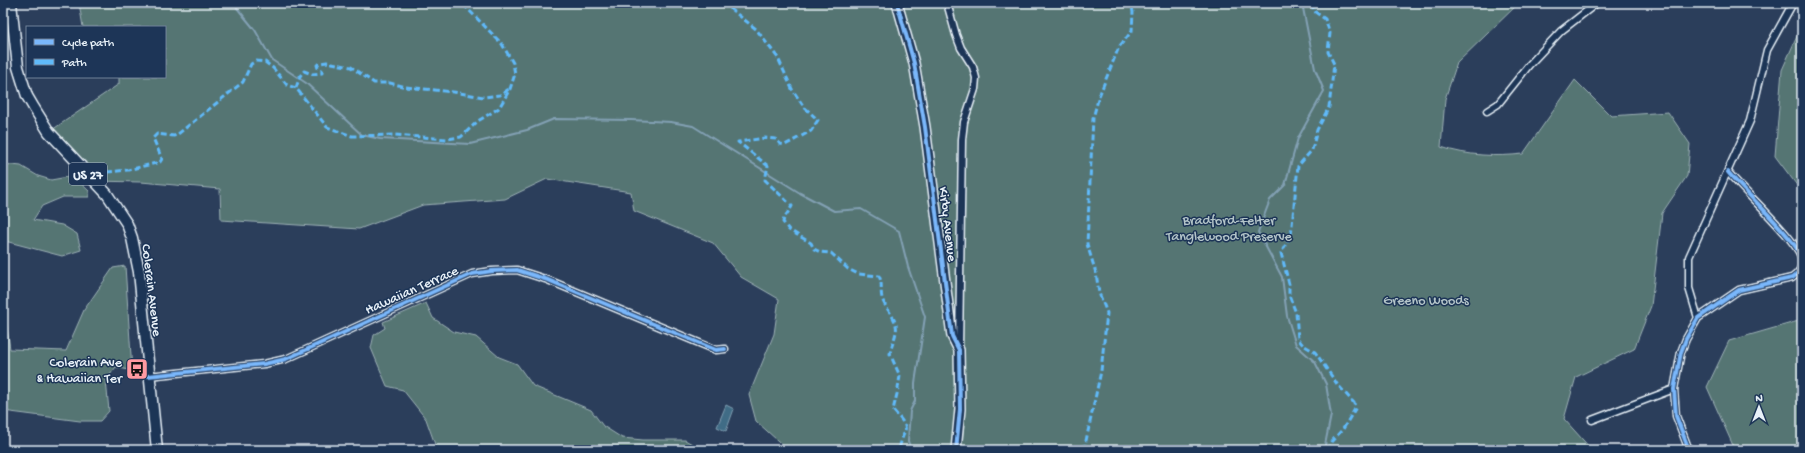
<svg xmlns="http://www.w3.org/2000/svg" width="1805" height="453" font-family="'Gochi Hand',sans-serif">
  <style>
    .green { fill: #547473; stroke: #9eb2b6 }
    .water { fill: #406c86; stroke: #83a1b4 }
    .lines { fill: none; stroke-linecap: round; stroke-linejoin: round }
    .stream { stroke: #83a1b4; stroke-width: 2 }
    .street-casing { stroke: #e8f1f8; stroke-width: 9 }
    .secondary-casing { stroke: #e8f1f8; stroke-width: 12 }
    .primary-casing { stroke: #e8f1f8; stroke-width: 13 }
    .street { stroke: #1d3557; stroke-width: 6 }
    .secondary { stroke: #1d3557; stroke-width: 9 }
    .primary { stroke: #1d3557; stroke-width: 10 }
    .quiet { stroke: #60bafa; stroke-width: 3; stroke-dasharray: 6 3; stroke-linecap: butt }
    .cycleway-casing { stroke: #1d3557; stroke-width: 6 }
    .cycleway { stroke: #7ab7fb; stroke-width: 4 }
    .labels { text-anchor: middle; stroke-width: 3; stroke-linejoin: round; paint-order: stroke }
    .shield { fill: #1d3557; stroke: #abb9c8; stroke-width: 1 }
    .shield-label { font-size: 13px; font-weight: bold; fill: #e8f1f8 }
    .park-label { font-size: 14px; fill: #b4c5c9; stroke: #1d3557 }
    .street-label { font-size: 14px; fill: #e8f1f8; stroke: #1d3557 }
    .poi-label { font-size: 14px; fill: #e8f1f8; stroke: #1d3557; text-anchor: end }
  </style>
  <rect width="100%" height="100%" fill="#2b3e5b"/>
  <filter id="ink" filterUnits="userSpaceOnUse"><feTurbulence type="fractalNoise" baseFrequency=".025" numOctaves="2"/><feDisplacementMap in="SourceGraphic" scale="8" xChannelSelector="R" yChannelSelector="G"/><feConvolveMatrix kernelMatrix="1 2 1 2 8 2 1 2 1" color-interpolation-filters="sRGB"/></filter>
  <g filter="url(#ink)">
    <!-- green -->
    <g class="green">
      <path d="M 79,3 L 1519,3 L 1457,63 L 1445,99 L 1441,147 C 1467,156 1497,157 1523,154 L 1575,80 L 1611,116 L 1668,112 L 1690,144 L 1687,176 L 1662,213 L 1651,306 L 1634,349 L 1576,377 L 1564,419 L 1592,450 L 788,450 L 756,421 L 749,395 L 774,334 L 779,299 L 741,277 L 713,243 L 634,211 L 631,192 L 547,179 L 505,199 L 423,205 L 359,229 L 221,220 L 220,189 L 141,182 L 94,181 L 49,132 L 119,84 L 119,77 L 165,77 L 165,27 L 83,27 Z"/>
      <path d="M 1802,25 L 1802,192 L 1775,156 L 1782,70 Z"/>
      <path d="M 3,164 L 21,166 L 38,176 L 51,180 L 73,176 L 89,191 L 89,197 L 63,197 L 42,206 L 33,220 L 62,225 L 77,234 L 81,250 L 62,256 L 5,241 L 3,245 Z"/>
      <path d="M 125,266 L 132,371 L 116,367 L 106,380 L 109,411 L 100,421 L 80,421 L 3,411 L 3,299 L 10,349 L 66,351 L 84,310 L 113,268 Z"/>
      <path d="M 426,303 L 433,318 L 454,332 L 476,337 L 499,357 L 517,364 L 533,386 L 591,410 L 603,426 L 622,438 L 643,440 L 685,440 L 703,450 L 437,450 L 426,419 L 403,390 L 387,386 L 371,348 L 374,335 L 385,328 L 383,322 Z"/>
      <path d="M 1802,320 L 1802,450 L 1735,450 L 1707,387 L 1729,341 Z"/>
    </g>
    <!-- water -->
    <path class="water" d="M 726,405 L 734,409 L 726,431 L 717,427 Z"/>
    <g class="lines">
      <!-- stream -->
      <g class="stream">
        <path d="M 233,3 L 255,30 L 272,60 L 306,83 L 362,135 L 380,139 L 470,144 L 527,130 L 554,119 L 631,120 L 671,122 L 693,126 L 800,193 L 834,211 L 861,209 L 899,231 L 908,267 L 925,317 L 915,383 L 915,401 L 910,411 L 908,441 L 911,450"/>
        <path d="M 1302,3 L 1315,69 L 1324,91 L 1298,138 L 1285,185 L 1270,200 L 1258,232 L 1282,277 L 1287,316 L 1296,345 L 1315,362 L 1326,384 L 1331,415 L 1324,450"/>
      </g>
      <!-- street casing -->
      <g class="street-casing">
        <g id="street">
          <path d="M 947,3 L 956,35 L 961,48 L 973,67 L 976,78 L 975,89 L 964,122 L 962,139 L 959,348"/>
          <path d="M 1487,111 L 1498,104 L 1529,65 L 1561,31 L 1597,3"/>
          <path d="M 1698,318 L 1689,288 L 1689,257 L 1750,121 L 1767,50 L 1793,3"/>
          <path d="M 148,376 L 264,364 L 286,359 L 472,274 L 492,271 L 517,270 L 548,280 L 716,350 L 725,349"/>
          <path d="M 1592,420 L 1674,389"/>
          <path d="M 1689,450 L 1676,416 L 1674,389 L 1681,352 L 1686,339 L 1698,318 L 1739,290 L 1792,278 C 1798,274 1803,268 1802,260 C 1800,242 1742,190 1728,172"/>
        </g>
      </g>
      <!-- secondary casing -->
      <g class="secondary-casing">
        <path id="secondary" d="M 897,3 L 914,63 L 925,127 L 952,336 L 959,350 L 960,409 L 956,450"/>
      </g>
      <!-- primary casing -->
      <g class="primary-casing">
        <path id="primary" d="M 11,3 L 18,67 L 27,96 L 34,108 L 49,132 L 107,194 L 127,224 L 132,238 L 139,272 L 157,450"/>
      </g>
      <!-- street -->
      <use href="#street" class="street"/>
      <!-- secondary -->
      <use href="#secondary" class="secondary"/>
      <!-- primary -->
      <use href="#primary" class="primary"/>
      <!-- quiet -->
      <g class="quiet">
        <path d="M 723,3 L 756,29 L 778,58 L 792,89 L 804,107 L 818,120 L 811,131 L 785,145 L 780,144 L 776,139 L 765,138 L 738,142 L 768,166 L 765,180 L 792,206 C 789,212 784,216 783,222 L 789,230 L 811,243 L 814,249 L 820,252 L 831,253 L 848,269 L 858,274 L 879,276 C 883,284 880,290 882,298 C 885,309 899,320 896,332 C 895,339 891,346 890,354 L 900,376 L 897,394 L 893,410 C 913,433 904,424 899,450"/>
        <path d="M 1312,3 L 1314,11 L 1325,19 L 1330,33 L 1328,52 L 1334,64 L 1329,107 L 1317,130 L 1312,150 L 1298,166 L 1291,235 L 1281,253 L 1289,284 L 1289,295 L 1296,313 L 1298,339 L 1303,345 L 1315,352 L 1337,384 L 1354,403 L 1355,409 L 1343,429 L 1331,442 L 1328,450"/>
        <path d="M 296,88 L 300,76 L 304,71 L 312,74 L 322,73 L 322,70 L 318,68 L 317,65 L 320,63 L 327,62 L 351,67 L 374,83 L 390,83 L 406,87 L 453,92 L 484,97 L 500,95 L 509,89"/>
        <path d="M 98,173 L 128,170 L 160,162 L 162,159 L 153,138 L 157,134 L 174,136 L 178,134 L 243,82 L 251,64 L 256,61 L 265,62 L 273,68 L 287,85 L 296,88 L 327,127 L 352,136 L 395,135 L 447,139 L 461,137 L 478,121 L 499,108 L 510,89 L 515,74 L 513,63 L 502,44 L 462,3"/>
        <path d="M 1084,450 L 1101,371 L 1107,313 L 1099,293 L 1096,273 L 1087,244 L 1093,118 L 1099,96 L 1119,47 L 1132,31 L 1133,12 L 1131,3"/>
      </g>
      <!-- cycleway casing -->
      <g class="cycleway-casing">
        <g id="cycleway">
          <path d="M 897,3 L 914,63 L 925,127 L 952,336 L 959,350 L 960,409 L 956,450"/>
          <path d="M 148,376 L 264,364 L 286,359 L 472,274 L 492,271 L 517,270 L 548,280 L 716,350 L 725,349"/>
          <path d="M 1689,450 L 1676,416 L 1674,389 L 1681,352 L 1686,339 L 1698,318 L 1739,290 L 1792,278 C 1798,274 1803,268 1802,260 C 1800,242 1742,190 1728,172"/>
        </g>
      </g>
      <!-- cycleway -->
      <use href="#cycleway" class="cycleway"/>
    </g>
  </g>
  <!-- icons -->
  <defs>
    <g id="bus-square" transform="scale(1.15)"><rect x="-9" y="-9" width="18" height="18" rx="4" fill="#ff9aa2" stroke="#1d3557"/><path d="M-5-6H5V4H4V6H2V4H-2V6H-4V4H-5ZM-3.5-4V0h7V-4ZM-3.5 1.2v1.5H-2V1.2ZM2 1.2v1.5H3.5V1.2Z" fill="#111"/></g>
  </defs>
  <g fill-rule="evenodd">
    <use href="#bus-square" x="137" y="369"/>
  </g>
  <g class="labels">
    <!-- shield labels -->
    <rect class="shield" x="69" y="163" width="38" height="22" rx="3"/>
    <g class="shield-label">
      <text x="88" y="179">US 27</text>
    </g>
    <!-- park labels -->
    <g class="park-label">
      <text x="1229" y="224">Bradford-Felter<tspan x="1229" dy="16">Tanglewood Preserve</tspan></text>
      <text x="1426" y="304">Greeno Woods</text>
    </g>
    <!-- street labels -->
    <g class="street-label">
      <text transform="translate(949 224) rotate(83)" y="5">Kirby Avenue</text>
      <text transform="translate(411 289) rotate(-24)" y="5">Hawaiian Terrace</text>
      <text transform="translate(153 290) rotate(83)" y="5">Colerain Avenue</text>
    </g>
    <!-- poi labels -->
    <g class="poi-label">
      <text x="122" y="366">Colerain Ave<tspan x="122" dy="16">&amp; Hawaiian Ter</tspan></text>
    </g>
  </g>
  <!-- margin -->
  <rect width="1805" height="453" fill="none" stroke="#1d3557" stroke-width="16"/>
  <rect x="8" y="8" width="1789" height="437" fill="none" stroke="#e8f1f8" stroke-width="1.5" filter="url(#ink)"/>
  <!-- legend -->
  <rect x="26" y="26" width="140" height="52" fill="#1d3557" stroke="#6e8097"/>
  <rect x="34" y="39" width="20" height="6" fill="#7ab7fb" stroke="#6e8097"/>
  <text x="62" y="46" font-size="12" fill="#e8f1f8">Cycle path</text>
  <rect x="34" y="59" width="20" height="6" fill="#60bafa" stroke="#6e8097"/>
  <text x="62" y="66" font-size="12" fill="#e8f1f8">Path</text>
  <!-- north arrow -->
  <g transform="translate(1759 407)" stroke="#1d3557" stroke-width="3" paint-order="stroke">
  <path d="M0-3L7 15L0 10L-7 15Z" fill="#e8f1f8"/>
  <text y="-6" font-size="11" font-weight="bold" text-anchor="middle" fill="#e8f1f8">N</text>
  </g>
</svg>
